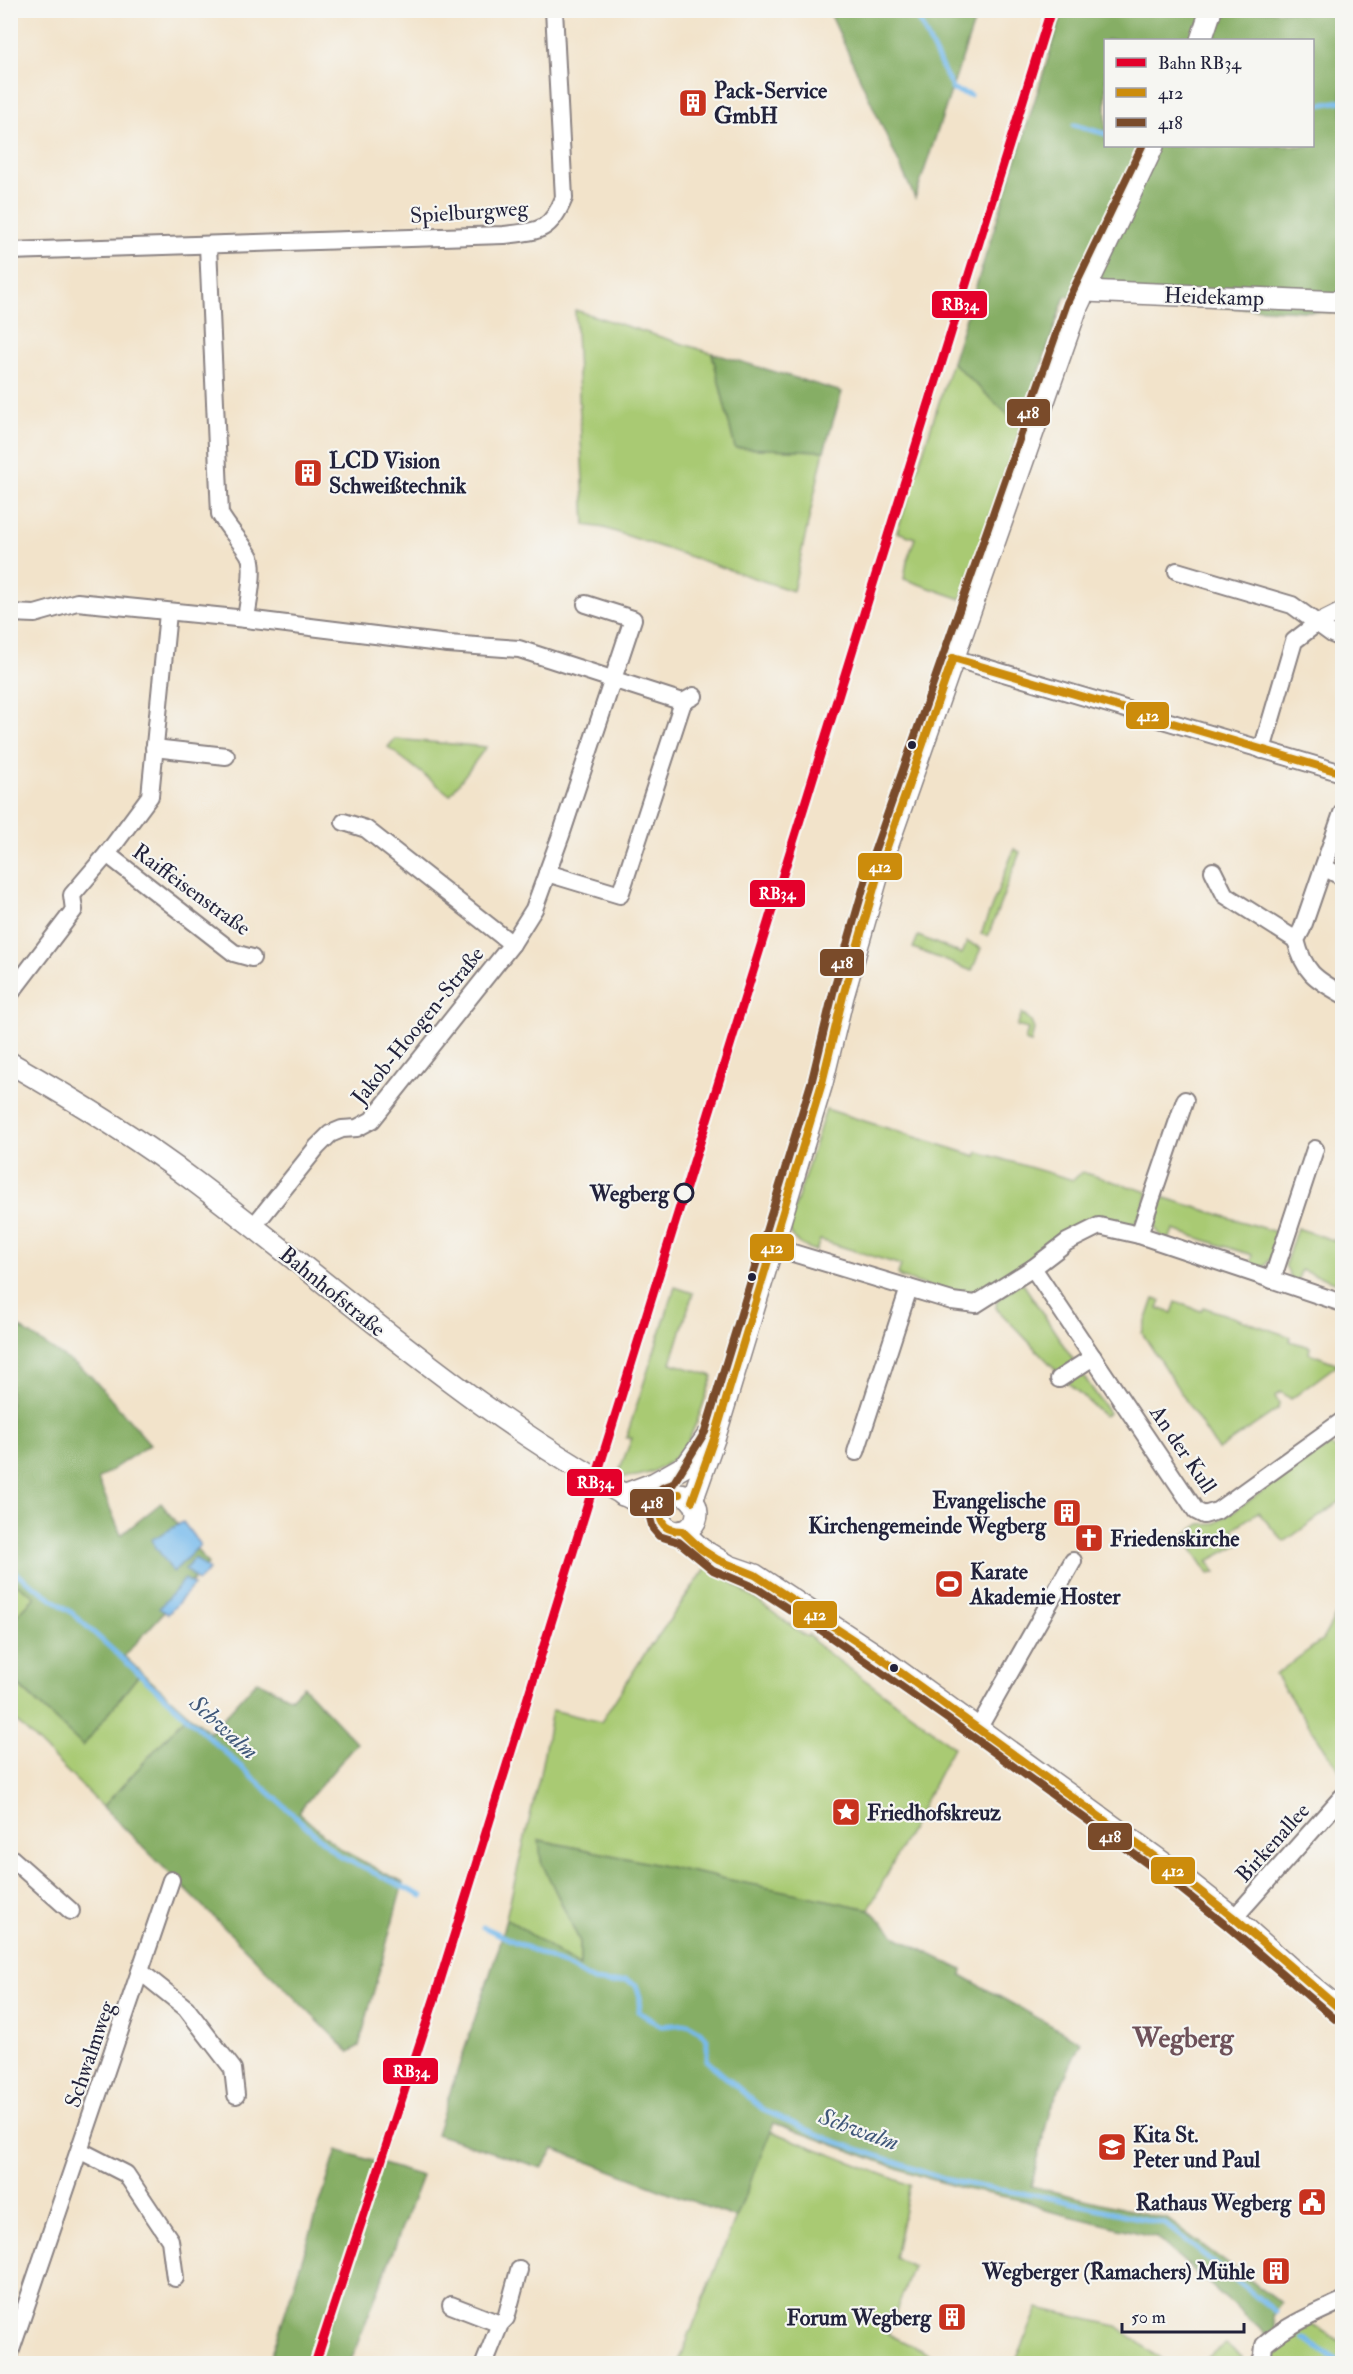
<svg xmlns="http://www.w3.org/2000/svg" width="1353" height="2374" font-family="'IM FELL Double Pica',serif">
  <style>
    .green { fill: #a9ca73; stroke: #667657; stroke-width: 1.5 }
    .forest { fill: #86ae65; stroke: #546850; stroke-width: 1.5; fill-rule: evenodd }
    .water { fill: #76baec; stroke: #4c6e94; stroke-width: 1.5 }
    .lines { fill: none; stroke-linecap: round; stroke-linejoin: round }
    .stream { stroke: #76baec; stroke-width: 5 }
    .minor-casing { stroke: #8a8282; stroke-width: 20 }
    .tertiary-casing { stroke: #8a8282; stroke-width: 24 }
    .minor { stroke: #fff; stroke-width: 16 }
    .tertiary { stroke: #fff; stroke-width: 21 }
    .bus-1-casing { stroke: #f6f6f2; stroke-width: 12 }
    .bus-2-casing { stroke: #f6f6f2; stroke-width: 12 }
    .bus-1 { stroke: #cc8c0c; stroke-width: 8 }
    .bus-2 { stroke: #7a4b2a; stroke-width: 8 }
    .rail-1-casing { stroke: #f6f6f2; stroke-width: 14 }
    .rail-1 { stroke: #e4002b; stroke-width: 9 }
    .bus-dot { fill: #22223b; stroke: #f6f6f2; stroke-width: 2 }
    .stop-dot { fill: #f6f6f2; stroke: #22223b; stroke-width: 3 }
    .labels { text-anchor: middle; stroke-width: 4.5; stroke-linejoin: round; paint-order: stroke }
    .poi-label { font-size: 22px; font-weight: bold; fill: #22223b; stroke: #f6f6f2; text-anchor: start }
    .street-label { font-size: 22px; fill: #22223b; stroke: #f6f6f2 }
    .stop-label { font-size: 22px; font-weight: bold; fill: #22223b; stroke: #f6f6f2; text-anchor: end }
    .water-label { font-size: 24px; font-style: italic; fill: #3f5779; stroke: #f6f6f2 }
    .district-label { font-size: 28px; font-weight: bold; fill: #6e5159; stroke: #f6f6f2 }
    .line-badge { stroke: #f6f6f2; stroke-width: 2 }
    .badge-label { font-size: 16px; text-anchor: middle; font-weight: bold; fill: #fff }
  </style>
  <rect width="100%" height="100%" fill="#f6f6f2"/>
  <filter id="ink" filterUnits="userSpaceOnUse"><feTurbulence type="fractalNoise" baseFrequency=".0167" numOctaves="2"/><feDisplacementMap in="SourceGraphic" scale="12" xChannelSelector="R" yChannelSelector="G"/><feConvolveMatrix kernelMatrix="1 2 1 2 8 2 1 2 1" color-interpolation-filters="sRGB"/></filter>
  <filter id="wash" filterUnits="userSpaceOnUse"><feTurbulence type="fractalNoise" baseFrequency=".008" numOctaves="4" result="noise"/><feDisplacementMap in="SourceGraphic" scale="24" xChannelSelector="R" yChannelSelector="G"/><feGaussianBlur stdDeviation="1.35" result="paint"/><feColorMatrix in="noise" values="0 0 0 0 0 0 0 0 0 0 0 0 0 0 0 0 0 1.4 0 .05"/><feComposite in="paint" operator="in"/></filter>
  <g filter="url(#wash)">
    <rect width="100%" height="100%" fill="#f2e3ca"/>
    <!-- green -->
    <g class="green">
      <path d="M 575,310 L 712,353 L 735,448 L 824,451 L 793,591 L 604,528 L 585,525 Z"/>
      <path d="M 952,362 L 1021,427 L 961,599 L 904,579 L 907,561 L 915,538 L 897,532 Z"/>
      <path d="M 395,739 L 486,747 L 450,795 L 388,747 Z"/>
      <path d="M 1014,849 L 1020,852 L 988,936 L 981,934 Z"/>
      <path d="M 918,936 L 962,954 L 967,942 L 981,948 L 972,971 L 913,948 Z"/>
      <path d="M 1022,1013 L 1031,1022 L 1034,1029 L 1031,1043 L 1025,1041 L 1028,1029 L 1017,1026 Z"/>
      <path d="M 826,1109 L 976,1156 L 978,1152 L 1073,1180 L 1082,1172 L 1148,1192 L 1142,1215 L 1134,1224 L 1121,1226 L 1099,1219 L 1087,1222 L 989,1287 C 956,1300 932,1287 900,1277 L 898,1274 L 901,1265 L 820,1240 L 816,1251 C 801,1246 792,1242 789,1226 Z"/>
      <path d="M 1162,1197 L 1279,1233 L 1271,1258 L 1264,1267 L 1249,1268 L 1252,1255 L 1173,1230 L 1169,1240 L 1162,1237 L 1155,1228 Z"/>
      <path d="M 1297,1228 L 1342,1243 L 1342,1296 L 1338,1295 L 1341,1284 L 1301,1270 L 1297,1283 L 1291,1279 L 1285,1265 Z"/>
      <path d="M 1022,1282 L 1076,1364 L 1060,1374 L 996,1308 L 997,1300 Z"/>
      <path d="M 675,1287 L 693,1293 L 671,1363 L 713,1376 C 698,1415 693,1457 649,1473 C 638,1476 629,1478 617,1476 L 632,1438 L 626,1438 Z"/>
      <path d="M 1154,1299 L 1161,1301 L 1158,1308 L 1172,1313 L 1176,1302 L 1201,1311 L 1203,1307 L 1291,1337 L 1290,1341 L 1310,1347 L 1309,1353 L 1338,1364 L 1291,1399 L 1281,1392 L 1275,1396 L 1279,1404 L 1278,1409 L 1218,1450 L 1142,1333 Z"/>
      <path d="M 1080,1371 L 1109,1413 L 1104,1416 L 1066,1381 Z"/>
      <path d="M 1330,1445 L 1340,1452 L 1342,1451 L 1342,1500 L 1284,1542 L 1258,1512 L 1233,1529 L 1241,1543 L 1208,1561 L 1216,1573 L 1209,1574 L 1183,1536 L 1200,1524 L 1216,1523 Z"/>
      <path d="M 708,1565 L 807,1637 L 809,1635 L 820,1647 L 917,1718 L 953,1747 L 869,1909 L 540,1840 L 541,1861 L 580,1942 L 580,1968 L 506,1918 L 540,1774 L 552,1710 L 601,1722 L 651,1644 L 652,1645 Z"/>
      <path d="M 11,1580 L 35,1597 L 11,1621 Z"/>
      <path d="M 1342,1604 L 1342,1774 L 1275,1675 L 1322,1640 Z"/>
      <path d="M 141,1672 L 188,1714 L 103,1807 L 11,1716 L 10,1678 L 83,1746 Z"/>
      <path d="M 770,2131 L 910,2185 L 895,2258 L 913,2266 L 888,2334 L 935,2357 L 932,2363 L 678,2364 Z"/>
      <path d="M 1038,2308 L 1117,2326 L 1165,2363 L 1015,2363 Z"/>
      <path d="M 1312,2324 L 1342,2343 L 1342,2363 L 1272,2364 L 1277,2350 Z"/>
      <path d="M 1226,2344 L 1242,2357 L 1239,2363 L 1200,2363 Z"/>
    </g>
    <!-- forest -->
    <g class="forest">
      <path d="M 829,11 L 978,11 L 915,198 Z"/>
      <path d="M 1063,11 L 1342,11 L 1342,313 L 1086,300 L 1065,296 L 1021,427 L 952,362 ZM 1106,40 L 1312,40 L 1312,146 L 1106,146 Z"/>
      <path d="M 712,353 L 842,392 L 824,451 L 735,448 Z"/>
      <path d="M 10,1321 L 89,1374 L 150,1444 L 98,1479 L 121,1535 L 161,1503 L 208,1564 L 124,1656 L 141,1672 L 83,1746 L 11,1678 L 11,1621 L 35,1597 L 11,1580 Z"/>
      <path d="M 257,1681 L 291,1698 L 303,1686 L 357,1743 L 298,1812 L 340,1849 L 403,1883 L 359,2046 L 349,2052 L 103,1807 L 188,1714 L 210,1733 Z"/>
      <path d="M 539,1840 L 869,1909 L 898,1938 L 962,1970 L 961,1975 L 1081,2042 L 1050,2110 L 1031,2186 L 1167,2219 L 1282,2304 L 1272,2316 L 1276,2328 L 1268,2336 L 1156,2237 L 1045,2210 L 1026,2201 L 965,2189 L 917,2175 L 774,2123 L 736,2218 L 554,2149 L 542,2168 L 436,2134 L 499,1947 L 506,1918 L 580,1967 L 580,1942 L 541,1861 Z"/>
      <path d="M 337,2150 L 422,2176 L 350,2363 L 269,2363 Z"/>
    </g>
    <!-- water -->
    <g class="water">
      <path d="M 183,1522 L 200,1545 L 173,1572 L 151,1540 Z"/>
      <path d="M 195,1558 L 209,1570 L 198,1581 L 185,1569 Z"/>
      <path d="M 185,1579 L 194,1585 L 168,1614 L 159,1608 Z"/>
    </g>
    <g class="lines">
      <!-- stream -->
      <g class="stream">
        <path d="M 914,10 L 953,90 L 970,95"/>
        <path d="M 1312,106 L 1342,101"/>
        <path d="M 1074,125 L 1106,134"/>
        <path d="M 10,1569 L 71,1612 L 339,1856 L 422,1896"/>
        <path d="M 483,1927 L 573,1969 L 593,1981 L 612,1983 L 626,1980 L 636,1985 L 640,1997 L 639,2012 L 661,2026 L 688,2024 L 700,2031 L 707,2039 L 707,2061 L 765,2111 L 829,2139 L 944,2179 L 993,2189 L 1047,2197 L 1165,2224 L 1276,2312"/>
        <path d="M 1303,2339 L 1342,2363"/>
      </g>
    </g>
  </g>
  <g filter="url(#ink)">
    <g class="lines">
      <!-- minor casing -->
      <g class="minor-casing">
        <g id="minor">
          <path d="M 208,246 L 220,514 C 228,529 245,546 250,557 C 255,572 248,603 246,619"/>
          <path d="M 10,251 L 504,235 C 539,231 550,232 564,198 L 554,10"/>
          <path d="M 1177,571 L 1292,605 L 1332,634 L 1342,638"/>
          <path d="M 10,613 L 35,614 L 77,602 L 246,619 L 448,644 L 519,649 L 683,702 L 694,696"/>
          <path d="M 953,658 L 1342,773"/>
          <path d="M 154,748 L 226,756"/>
          <path d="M 1262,750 L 1294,641 L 1316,624 L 1342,611"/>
          <path d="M 1342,813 L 1302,929 L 1296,940 C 1304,972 1315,979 1342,994"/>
          <path d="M 344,822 L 366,829 L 512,944"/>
          <path d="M 107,854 L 234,953 L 252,958"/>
          <path d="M 1324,867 L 1342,877"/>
          <path d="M 1213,871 L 1225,895 L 1296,940"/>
          <path d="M 547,873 L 620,895 L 683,702"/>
          <path d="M 10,994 L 74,910 L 72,895 L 107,854 L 150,796 L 168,613"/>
          <path d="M 253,1227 L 317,1147 L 330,1134 L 342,1129 L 357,1128 L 372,1120 L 512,944 L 534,909 L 561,835 L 633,619 L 586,604"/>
          <path d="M 1139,1235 L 1185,1100"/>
          <path d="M 773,1247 L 952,1301 L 976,1304 L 1033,1268 L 1067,1242 L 1099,1226 L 1139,1235 L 1342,1303"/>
          <path d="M 1033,1268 L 1196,1511 L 1204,1515 L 1217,1511 L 1342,1421"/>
          <path d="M 1272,1280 L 1315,1149"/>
          <path d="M 1059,1379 L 1093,1357"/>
          <path d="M 856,1452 L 909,1288"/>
          <path d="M 978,1729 L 1073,1561"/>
          <path d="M 10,1857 L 71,1911"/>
          <path d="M 1234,1918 L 1342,1797"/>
          <path d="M 141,1972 L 186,2008 L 233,2069 L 236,2095"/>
          <path d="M 81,2151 L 126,2174 L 170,2240 L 175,2278"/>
          <path d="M 451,2305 L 500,2324"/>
          <path d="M 10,2353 L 171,1880"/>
          <path d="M 484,2364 L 500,2324 L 506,2318 L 519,2270"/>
          <path d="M 1260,2364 L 1263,2355 L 1264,2345 C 1287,2325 1314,2314 1342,2301"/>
        </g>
      </g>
      <!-- tertiary casing -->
      <g class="tertiary-casing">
        <g id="tertiary">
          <path d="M 1201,40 L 1211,10"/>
          <path d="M 1085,291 L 1342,302"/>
          <path d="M 10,1063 C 73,1099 136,1137 194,1181 C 346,1295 487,1427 659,1513"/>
          <circle cx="678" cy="1513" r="19"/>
          <path d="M 623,1495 L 655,1483 L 687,1465 L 707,1437"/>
          <path d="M 692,1501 L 715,1436 L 822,1083 L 843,996 L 881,864 L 1077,307 L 1153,146"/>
          <path d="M 682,1531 L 701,1549 L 729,1566 L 755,1575 L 875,1654 L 1177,1873 L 1234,1918 L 1299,1976 L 1342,2011"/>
        </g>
      </g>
      <!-- minor -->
      <use href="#minor" class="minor"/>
      <!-- tertiary -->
      <use href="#tertiary" class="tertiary"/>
      <!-- bus-1 casing -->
      <g class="bus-1-casing">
        <g id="bus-1">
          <path d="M 953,658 L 1342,773"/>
          <path d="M 679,1494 L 667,1497 C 655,1514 659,1531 682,1531 L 701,1549 L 718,1560 L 755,1575 L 875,1654 L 1177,1873 L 1234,1918 L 1342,2011"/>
          <path d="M 692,1501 L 715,1436 L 822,1083 L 843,996 L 881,864 L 953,658"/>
        </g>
      </g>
      <!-- bus-2 casing -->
      <g class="bus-2-casing">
        <path id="bus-2" d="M 1142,146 L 1067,303 L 871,861 L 833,993 L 812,1080 L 705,1432 L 673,1484 L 662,1488 L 654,1496 L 649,1514 L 653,1529 L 659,1536 L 679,1542 L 713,1570 L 758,1589 L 815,1626 L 969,1734 L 1171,1881 L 1227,1926 L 1335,2019"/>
      </g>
      <!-- bus-1 -->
      <use href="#bus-1" class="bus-1"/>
      <!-- bus-2 -->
      <use href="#bus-2" class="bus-2"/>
      <!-- rail-1 casing -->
      <g class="rail-1-casing">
        <path id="rail-1" d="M 315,2364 L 435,1997 L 1051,10"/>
      </g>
      <!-- rail-1 -->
      <use href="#rail-1" class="rail-1"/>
    </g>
  </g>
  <!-- icons -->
  <defs>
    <g id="building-square" transform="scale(1.5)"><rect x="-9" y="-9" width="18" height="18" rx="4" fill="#c8321e" stroke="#f6f6f2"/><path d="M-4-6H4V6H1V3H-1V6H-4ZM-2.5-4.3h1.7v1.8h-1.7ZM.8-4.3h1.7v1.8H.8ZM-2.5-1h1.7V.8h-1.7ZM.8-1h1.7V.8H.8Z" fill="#fff"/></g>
    <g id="church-square" transform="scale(1.5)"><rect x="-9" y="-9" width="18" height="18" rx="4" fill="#c8321e" stroke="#f6f6f2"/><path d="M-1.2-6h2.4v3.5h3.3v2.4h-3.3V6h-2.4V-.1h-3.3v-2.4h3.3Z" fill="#fff"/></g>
    <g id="stadium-square" transform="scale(1.5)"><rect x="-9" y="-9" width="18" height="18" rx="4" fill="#c8321e" stroke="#f6f6f2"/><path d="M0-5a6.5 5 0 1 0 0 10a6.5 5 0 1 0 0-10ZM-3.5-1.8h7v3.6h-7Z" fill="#fff"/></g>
    <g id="sight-square" transform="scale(1.5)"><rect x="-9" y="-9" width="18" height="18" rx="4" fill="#c8321e" stroke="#f6f6f2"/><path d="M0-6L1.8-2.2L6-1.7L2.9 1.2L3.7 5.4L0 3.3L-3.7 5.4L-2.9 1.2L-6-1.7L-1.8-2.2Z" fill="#fff"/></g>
    <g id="school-square" transform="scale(1.5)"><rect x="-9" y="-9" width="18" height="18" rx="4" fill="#c8321e" stroke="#f6f6f2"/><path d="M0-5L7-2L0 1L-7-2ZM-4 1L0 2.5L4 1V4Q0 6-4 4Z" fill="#fff"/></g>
    <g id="civic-square" transform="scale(1.5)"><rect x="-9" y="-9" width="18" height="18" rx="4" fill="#c8321e" stroke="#f6f6f2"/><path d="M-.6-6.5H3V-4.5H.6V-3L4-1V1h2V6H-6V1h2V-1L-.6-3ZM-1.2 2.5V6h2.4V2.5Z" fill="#fff"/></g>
  </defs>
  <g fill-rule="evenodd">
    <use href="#building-square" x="693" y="103"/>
    <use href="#building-square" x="308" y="473"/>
    <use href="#building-square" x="1067" y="1513"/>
    <use href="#church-square" x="1089" y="1538"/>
    <use href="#stadium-square" x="949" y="1584"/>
    <use href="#sight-square" x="846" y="1812"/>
    <use href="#school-square" x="1112" y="2147"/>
    <use href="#civic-square" x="1312" y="2202"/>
    <use href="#building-square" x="1276" y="2271"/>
    <use href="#building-square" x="952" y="2317"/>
  </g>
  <!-- markers -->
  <g class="bus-dot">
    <circle cx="912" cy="745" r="5"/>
    <circle cx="752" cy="1277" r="5"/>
    <circle cx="894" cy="1668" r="5"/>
  </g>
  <circle class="stop-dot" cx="684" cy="1193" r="9"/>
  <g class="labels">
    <!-- poi labels -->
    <g class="poi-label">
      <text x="714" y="98">Pack-Service<tspan x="714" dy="25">GmbH</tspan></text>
      <text x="329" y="468">LCD Vision<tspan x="329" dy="25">Schweißtechnik</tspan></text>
      <text x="1046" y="1508" text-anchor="end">Evangelische<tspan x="1046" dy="25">Kirchengemeinde Wegberg</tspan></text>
      <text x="1110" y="1546">Friedenskirche</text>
      <text x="970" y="1579">Karate<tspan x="970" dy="25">Akademie Hoster</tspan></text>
      <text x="867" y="1820">Friedhofskreuz</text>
      <text x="1133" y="2142">Kita St.<tspan x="1133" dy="25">Peter und Paul</tspan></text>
      <text x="1291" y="2210" text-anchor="end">Rathaus Wegberg</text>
      <text x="1255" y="2279" text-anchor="end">Wegberger (Ramachers) Mühle</text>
      <text x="931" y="2325" text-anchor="end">Forum Wegberg</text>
    </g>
    <!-- street labels -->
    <g class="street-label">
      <text transform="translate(469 211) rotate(-4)" y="8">Spielburgweg</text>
      <text transform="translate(1214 296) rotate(2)" y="8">Heidekamp</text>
      <text transform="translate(192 889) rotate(36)" y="8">Raiffeisenstraße</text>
      <text transform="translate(417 1025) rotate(-51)" y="8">Jakob-Hoogen-Straße</text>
      <text transform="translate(333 1291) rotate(39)" y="8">Bahnhofstraße</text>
      <text transform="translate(1184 1449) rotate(56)" y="8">An der Kull</text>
      <text transform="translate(1272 1842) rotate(-48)" y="8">Birkenallee</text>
      <text transform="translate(89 2054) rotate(-71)" y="8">Schwalmweg</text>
    </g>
    <!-- stop labels -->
    <g class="stop-label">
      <text x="669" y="1201">Wegberg</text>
    </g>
    <!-- water labels -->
    <g class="water-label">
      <text transform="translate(224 1727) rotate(42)" y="8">Schwalm</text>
      <text transform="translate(859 2129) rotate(20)" y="8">Schwalm</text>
    </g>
    <!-- district labels -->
    <g class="district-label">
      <text x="1183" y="2047">Wegberg</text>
    </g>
  </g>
  <g class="line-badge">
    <rect x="931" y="290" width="57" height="29" rx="6" fill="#e4002b"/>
    <rect x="1006" y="398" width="45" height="29" rx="6" fill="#7a4b2a"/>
    <rect x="1125" y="701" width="45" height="29" rx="6" fill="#cc8c0c"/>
    <rect x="857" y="852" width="46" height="29" rx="6" fill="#cc8c0c"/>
    <rect x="749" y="879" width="57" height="29" rx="6" fill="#e4002b"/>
    <rect x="819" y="948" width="46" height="29" rx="6" fill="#7a4b2a"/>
    <rect x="749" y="1233" width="46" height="29" rx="6" fill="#cc8c0c"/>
    <rect x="566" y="1468" width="57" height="29" rx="6" fill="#e4002b"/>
    <rect x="629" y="1488" width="46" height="29" rx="6" fill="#7a4b2a"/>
    <rect x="792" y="1600" width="46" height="29" rx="6" fill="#cc8c0c"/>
    <rect x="1087" y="1822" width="46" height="29" rx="6" fill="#7a4b2a"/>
    <rect x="1150" y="1856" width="46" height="29" rx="6" fill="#cc8c0c"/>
    <rect x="382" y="2057" width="57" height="28" rx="6" fill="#e4002b"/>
  </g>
  <g class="badge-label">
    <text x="960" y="310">RB34</text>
    <text x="1028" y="418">418</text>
    <text x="1148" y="721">412</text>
    <text x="880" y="872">412</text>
    <text x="777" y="899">RB34</text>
    <text x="842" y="968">418</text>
    <text x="772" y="1253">412</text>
    <text x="595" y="1488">RB34</text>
    <text x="652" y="1508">418</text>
    <text x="815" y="1620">412</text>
    <text x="1110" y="1842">418</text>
    <text x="1173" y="1876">412</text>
    <text x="411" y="2077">RB34</text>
  </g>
  <!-- margin -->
  <rect width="1353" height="2374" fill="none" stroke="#f6f6f2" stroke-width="36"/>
  <!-- legend -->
  <rect x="1104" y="39" width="210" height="108" fill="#f6f6f2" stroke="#a1a1a9" stroke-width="1.5"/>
  <rect x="1116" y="58" width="30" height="9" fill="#e4002b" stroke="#a1a1a9" stroke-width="1.5"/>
  <text x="1158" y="69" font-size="18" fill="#22223b">Bahn RB34</text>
  <rect x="1116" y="88" width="30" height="9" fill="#cc8c0c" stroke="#a1a1a9" stroke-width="1.5"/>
  <text x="1158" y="99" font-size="18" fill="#22223b">412</text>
  <rect x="1116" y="118" width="30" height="9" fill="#7a4b2a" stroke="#a1a1a9" stroke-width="1.5"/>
  <text x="1158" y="129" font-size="18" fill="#22223b">418</text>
  <!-- scale -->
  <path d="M1122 2323v9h122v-9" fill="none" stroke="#22223b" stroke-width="3"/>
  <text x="1131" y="2323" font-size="18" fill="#22223b" stroke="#f6f6f2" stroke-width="4.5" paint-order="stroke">50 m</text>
</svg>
